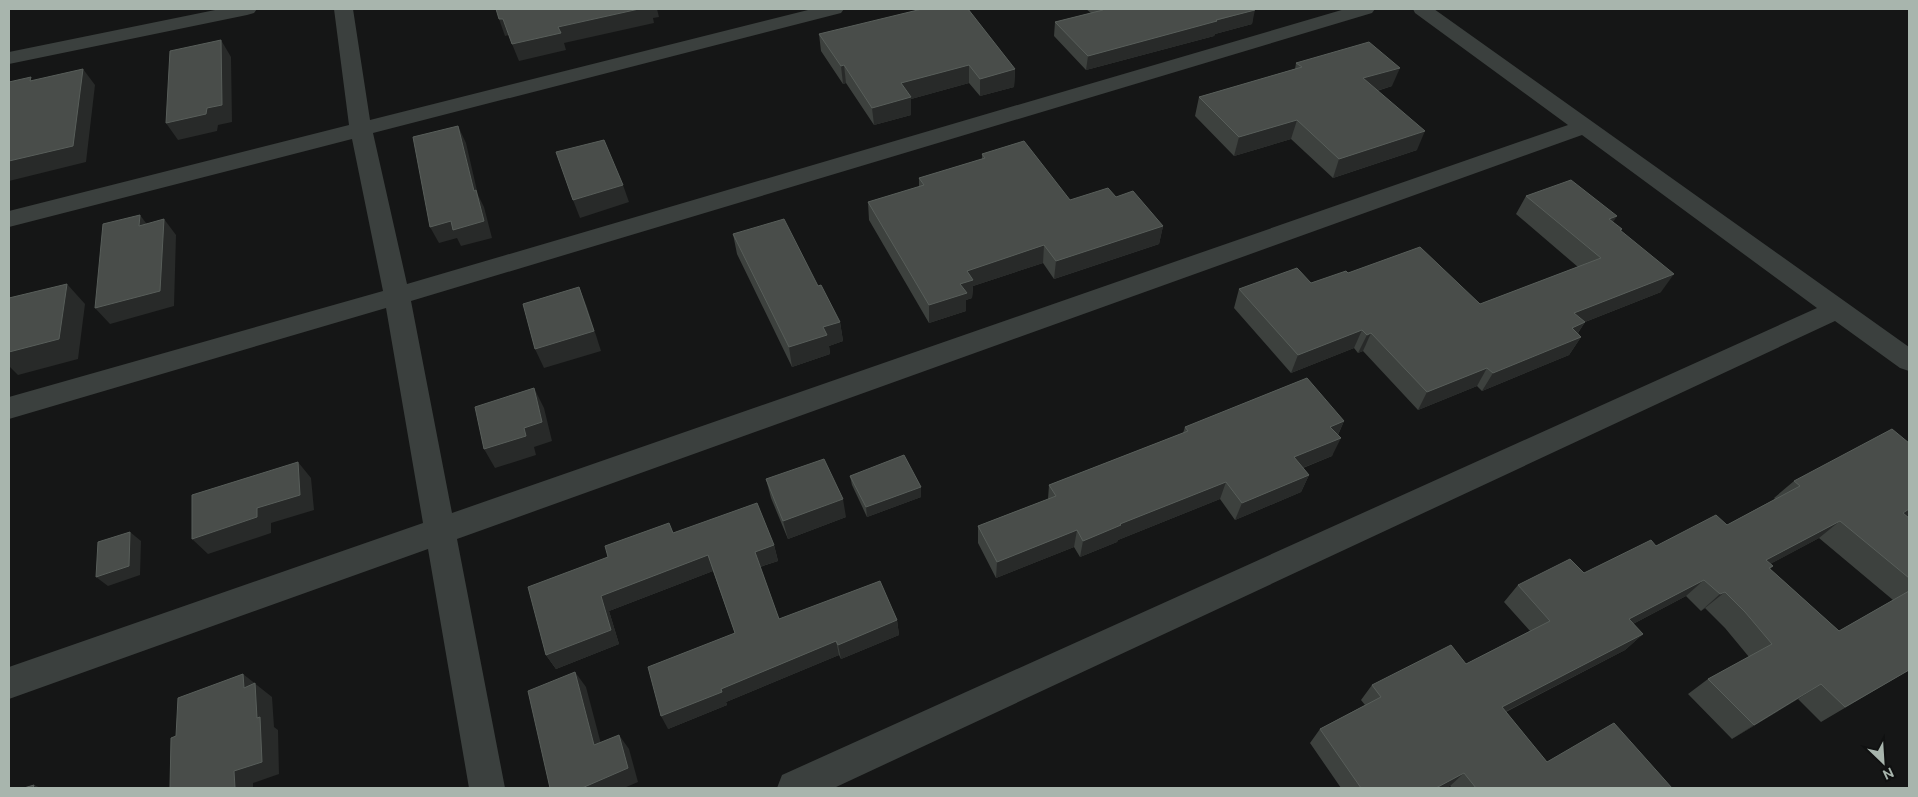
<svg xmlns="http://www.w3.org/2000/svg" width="1918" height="797" font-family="Ubuntu,sans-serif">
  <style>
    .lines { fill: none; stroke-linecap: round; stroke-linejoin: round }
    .street { fill: #3b403e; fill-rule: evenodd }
    .wall { fill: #3d413e; fill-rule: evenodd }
    .shaded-wall { fill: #282a29 }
    .building { fill: #494d4a; stroke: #585e5a }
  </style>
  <rect width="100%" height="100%" fill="#151616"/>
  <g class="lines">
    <!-- street -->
    <g class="street">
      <path d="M 220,9 L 257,9 L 254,13 L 247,15 L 9,64 L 9,52 Z"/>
      <path d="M 334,9 L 353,9 L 370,120 L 812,9 L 844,9 L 841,13 L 373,133 L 407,284 L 1345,9 L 1375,9 L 1372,13 L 411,301 L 452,513 L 1568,125 L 1415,13 L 1413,9 L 1434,9 L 1909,347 L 1909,371 L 1900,368 L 1835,321 L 834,788 L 777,788 L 782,775 L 1817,308 L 1582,135 L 457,539 L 505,788 L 469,788 L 428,549 L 9,699 L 9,667 L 423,523 L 386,308 L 9,419 L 9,397 L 383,291 L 352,139 L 9,227 L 9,211 L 349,125 Z"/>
    </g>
  </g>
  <!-- wall -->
  <g class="wall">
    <path d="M 1086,9 L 1254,9 L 1252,24 L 1215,34 L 1214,36 L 1086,70 L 1054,36 L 1055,22 L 1091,13 Z"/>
    <path d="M 819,34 L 1015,69 L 1014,87 L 980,96 L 969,83 L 911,99 L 911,115 L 874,125 L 846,83 L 843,84 L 821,51 Z"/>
    <path d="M 1296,63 L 1392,86 L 1377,91 L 1417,150 L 1333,178 L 1291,139 L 1234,156 L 1195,116 L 1199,97 L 1295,69 Z"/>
    <path d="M 982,154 L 1070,200 L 1116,197 L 1163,226 L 1159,244 L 1054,279 L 1043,263 L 973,286 L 972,298 L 966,300 L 966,311 L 929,323 L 869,220 L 868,202 L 919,187 L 919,178 L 982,159 Z"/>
    <path d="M 1526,196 L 1613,223 L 1622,229 L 1621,231 L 1661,292 L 1585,322 L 1578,333 L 1581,337 L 1569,355 L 1482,391 L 1477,386 L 1418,410 L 1363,351 L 1358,353 L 1354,348 L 1291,373 L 1234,308 L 1239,289 L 1311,283 L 1348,273 L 1480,304 L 1578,267 L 1516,214 Z"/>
    <path d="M 733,234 L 818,286 L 840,322 L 843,341 L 829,346 L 830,354 L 792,367 L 737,254 Z"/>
    <path d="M 1344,421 L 1338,435 L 1332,456 L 1303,468 L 1309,475 L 1301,492 L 1235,520 L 1220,499 L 1118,540 L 1117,542 L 1080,557 L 1074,547 L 996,578 L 978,543 L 978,526 L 1048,499 L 1049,485 L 1183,433 L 1185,427 Z"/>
    <path d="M 850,476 L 921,497 L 867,517 L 852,485 Z"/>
    <path d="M 766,479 L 846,517 L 788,539 L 771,498 Z"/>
    <path d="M 1794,481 L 1907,516 L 1909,518 L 1909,670 L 1821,722 L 1798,699 L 1732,739 L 1688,694 L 1708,679 L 1749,657 L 1725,628 L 1705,608 L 1701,611 L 1686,596 L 1633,624 L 1643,634 L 1625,650 L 1506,712 L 1547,762 L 1672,788 L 1452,788 L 1450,786 L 1446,788 L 1341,788 L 1310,743 L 1320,729 L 1365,705 L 1361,700 L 1372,685 L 1466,664 L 1530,631 L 1504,602 L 1518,585 L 1584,573 L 1656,546 L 1727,525 L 1775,499 L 1774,498 ZM 1819,538 L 1893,600 L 1839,631 L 1770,569 L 1773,566 L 1770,564 Z"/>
    <path d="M 673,533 L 774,545 L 778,561 L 760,567 L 779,619 L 897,620 L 899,635 L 841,659 L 839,655 L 726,702 L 727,705 L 668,729 L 735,633 L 713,571 L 609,611 L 619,644 L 556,669 L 546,655 Z"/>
  </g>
  <!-- shaded-wall -->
  <g class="shaded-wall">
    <path d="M 639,9 L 657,9 L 659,17 L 653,18 L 654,23 L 564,43 L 566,50 L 519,61 L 512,44 L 558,27 Z"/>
    <path d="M 1255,10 L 1252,24 L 1215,34 L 1214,36 L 1086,70 L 1088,56 Z"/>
    <path d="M 499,19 L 503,19 L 509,35 L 505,36 Z"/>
    <path d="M 221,40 L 231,57 L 232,122 L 218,125 L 217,131 L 178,140 L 166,123 L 207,108 Z"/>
    <path d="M 844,65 L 846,83 L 843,84 L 841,66 Z"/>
    <path d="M 969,65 L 969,83 L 911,99 L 911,115 L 874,125 L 872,108 L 901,83 Z"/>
    <path d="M 1400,68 L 1392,86 L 1356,97 L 1363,78 Z"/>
    <path d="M 83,69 L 95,85 L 86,162 L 9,181 L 9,161 Z"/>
    <path d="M 1015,69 L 1014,87 L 980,96 L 980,79 Z"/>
    <path d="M 1297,120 L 1291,139 L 1234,156 L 1239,137 Z"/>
    <path d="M 458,126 L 466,143 L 478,195 L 484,207 L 492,238 L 461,246 L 457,238 L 439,243 L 430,227 L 474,191 Z"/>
    <path d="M 1425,131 L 1417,150 L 1333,178 L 1339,159 Z"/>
    <path d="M 623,185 L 629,202 L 580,218 L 573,200 Z"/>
    <path d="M 140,215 L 152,231 L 139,226 Z"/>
    <path d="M 1617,216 L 1605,235 L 1609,219 Z"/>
    <path d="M 164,219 L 176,235 L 174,306 L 110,324 L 95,308 Z"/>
    <path d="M 1163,226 L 1159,244 L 1054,279 L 1056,261 Z"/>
    <path d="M 1044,245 L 1043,263 L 973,286 L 972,298 L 966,300 L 966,311 L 929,323 L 929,305 L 960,284 L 967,271 Z"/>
    <path d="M 1674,274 L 1661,292 L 1562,331 L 1574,313 Z"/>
    <path d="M 67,284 L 85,304 L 78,359 L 18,375 L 9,366 L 9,352 Z"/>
    <path d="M 579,287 L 587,307 L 601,351 L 544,368 L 535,349 Z"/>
    <path d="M 840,322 L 843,341 L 829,346 L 830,354 L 792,367 L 789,347 L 823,327 Z"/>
    <path d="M 1585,322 L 1573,340 L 1581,337 L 1569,355 L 1482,391 L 1493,373 L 1572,328 Z"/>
    <path d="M 1362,330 L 1354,348 L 1291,373 L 1298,355 Z"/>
    <path d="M 1371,333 L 1363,351 L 1358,353 L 1367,335 Z"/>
    <path d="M 1487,368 L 1477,386 L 1418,410 L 1427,392 Z"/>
    <path d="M 534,388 L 544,408 L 552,441 L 534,447 L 536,455 L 495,468 L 484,449 L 524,428 Z"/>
    <path d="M 1344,421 L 1336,439 L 1330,427 Z"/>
    <path d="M 1341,438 L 1332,456 L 1287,474 L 1294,457 Z"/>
    <path d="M 298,462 L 311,478 L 314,510 L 271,523 L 271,533 L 208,554 L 192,539 L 257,508 Z"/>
    <path d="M 1309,475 L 1301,492 L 1235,520 L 1242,503 Z"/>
    <path d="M 1226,482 L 1220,499 L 1118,540 L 1117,542 L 1080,557 L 1083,541 L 1120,524 Z"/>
    <path d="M 921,487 L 921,497 L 867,517 L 866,507 Z"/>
    <path d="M 843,499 L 846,517 L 788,539 L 783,521 Z"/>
    <path d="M 1909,509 L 1909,515 L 1881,530 L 1903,513 Z"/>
    <path d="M 1840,521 L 1819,538 L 1746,577 L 1766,560 Z"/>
    <path d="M 1077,530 L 1074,547 L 996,578 L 997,562 Z"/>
    <path d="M 130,532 L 141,541 L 140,575 L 108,586 L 96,577 Z"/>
    <path d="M 774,545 L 778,561 L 759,567 L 755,552 Z"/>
    <path d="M 708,555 L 713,571 L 609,611 L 619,644 L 556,669 L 546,655 L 601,596 Z"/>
    <path d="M 1704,580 L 1686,596 L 1612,635 L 1629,619 Z"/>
    <path d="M 1725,592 L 1705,608 L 1701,611 L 1720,594 Z"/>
    <path d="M 897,620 L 899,635 L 841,659 L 838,645 Z"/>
    <path d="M 1643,634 L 1625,650 L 1487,721 L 1502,707 Z"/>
    <path d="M 836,641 L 839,655 L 726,702 L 727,705 L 668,729 L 661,716 L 721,689 Z"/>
    <path d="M 575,672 L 586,687 L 605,759 L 594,745 Z"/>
    <path d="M 243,674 L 272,697 L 274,727 L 278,730 L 279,774 L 253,783 L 253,788 L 235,788 L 234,771 L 257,718 L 244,688 Z"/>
    <path d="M 1821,684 L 1798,699 L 1732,739 L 1754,725 Z"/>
    <path d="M 619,735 L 629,749 L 638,782 L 624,788 L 582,788 Z"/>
    <path d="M 1464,773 L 1450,786 L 1446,788 L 1436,788 Z"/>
    <path d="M 34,785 L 41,788 L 33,788 Z"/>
  </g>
  <!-- building -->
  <g class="building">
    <path d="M 496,9 L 639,9 L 558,27 L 561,33 L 512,44 L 503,19 L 499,19 Z"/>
    <path d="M 922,9 L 968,9 L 1015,69 L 980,79 L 969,65 L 901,83 L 911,97 L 872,108 L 844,65 L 841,66 L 819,34 Z"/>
    <path d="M 1102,9 L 1254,9 L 1255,10 L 1216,20 L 1217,21 L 1088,56 L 1055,22 L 1103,10 Z"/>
    <path d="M 221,40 L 222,105 L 207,108 L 206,114 L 166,123 L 170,51 Z"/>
    <path d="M 1369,42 L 1400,68 L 1363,78 L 1425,131 L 1339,159 L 1297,120 L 1239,137 L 1199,97 L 1302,67 L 1296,63 Z"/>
    <path d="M 83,69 L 73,146 L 9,161 L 9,82 L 31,77 L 30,81 Z"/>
    <path d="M 458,126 L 474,191 L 476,190 L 484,221 L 453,230 L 451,221 L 430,227 L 413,137 Z"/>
    <path d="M 604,140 L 623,185 L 573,200 L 556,152 Z"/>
    <path d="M 1024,141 L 1070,200 L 1108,188 L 1116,197 L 1133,191 L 1163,226 L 1056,261 L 1044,245 L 967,271 L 973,280 L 960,284 L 967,293 L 929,305 L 868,202 L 924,185 L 919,178 L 985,158 L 982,154 Z"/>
    <path d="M 1571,180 L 1617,216 L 1609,219 L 1622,229 L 1620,230 L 1674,274 L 1574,313 L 1585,322 L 1572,328 L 1581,337 L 1493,373 L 1487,368 L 1427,392 L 1371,333 L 1367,335 L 1362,330 L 1298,355 L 1239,289 L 1297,268 L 1311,283 L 1346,271 L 1348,273 L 1420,247 L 1480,304 L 1601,258 L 1526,196 Z"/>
    <path d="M 140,215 L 139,226 L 164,219 L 160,291 L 95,308 L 103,224 Z"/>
    <path d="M 784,219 L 818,286 L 821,285 L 840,322 L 823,327 L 827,335 L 789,347 L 733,234 Z"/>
    <path d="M 67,284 L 59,339 L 9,352 L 9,298 Z"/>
    <path d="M 579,287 L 594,331 L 535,349 L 523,304 Z"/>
    <path d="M 1307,378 L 1344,421 L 1330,427 L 1341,438 L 1294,457 L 1309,475 L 1242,503 L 1226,482 L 1120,524 L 1121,525 L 1083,541 L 1077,530 L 997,562 L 978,526 L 1056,496 L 1049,485 L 1188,431 L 1185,427 Z"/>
    <path d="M 534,388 L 542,422 L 524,428 L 526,436 L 484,449 L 475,407 Z"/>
    <path d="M 1892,429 L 1909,443 L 1909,509 L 1903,513 L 1909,518 L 1909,578 L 1840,521 L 1766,560 L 1773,566 L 1769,568 L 1839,631 L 1909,591 L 1909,670 L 1845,707 L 1821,684 L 1754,725 L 1708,679 L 1772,644 L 1745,612 L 1725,592 L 1720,594 L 1704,580 L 1629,619 L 1643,634 L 1502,707 L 1547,762 L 1614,723 L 1672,788 L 1476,788 L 1464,773 L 1436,788 L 1361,788 L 1320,729 L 1381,697 L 1372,685 L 1451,645 L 1466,664 L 1550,621 L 1518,585 L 1570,559 L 1584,573 L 1651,540 L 1656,546 L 1716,515 L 1727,525 L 1800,486 L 1794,481 Z"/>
    <path d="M 904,455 L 921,487 L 866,507 L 850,476 Z"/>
    <path d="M 824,459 L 843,499 L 783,521 L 766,479 Z"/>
    <path d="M 298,462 L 300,495 L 257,508 L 257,517 L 192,539 L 192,495 Z"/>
    <path d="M 757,503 L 774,545 L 755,552 L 779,619 L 880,581 L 897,620 L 838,645 L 836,641 L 721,689 L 722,692 L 661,716 L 648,667 L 735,633 L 708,555 L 601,596 L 611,630 L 546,655 L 528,587 L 608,557 L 605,546 L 669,523 L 673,533 Z"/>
    <path d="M 130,532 L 129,566 L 96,577 L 98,542 Z"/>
    <path d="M 575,672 L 594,745 L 619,735 L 628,768 L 582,788 L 550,788 L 528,691 Z"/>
    <path d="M 243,674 L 244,688 L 255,683 L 257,718 L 260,717 L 262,762 L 234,771 L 235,788 L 170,788 L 171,738 L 176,736 L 178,698 Z"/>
    <path d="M 34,785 L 33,788 L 24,788 Z"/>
  </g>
  <!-- border -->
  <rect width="1918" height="797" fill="none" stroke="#a8b5ad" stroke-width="20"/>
  <!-- north arrow -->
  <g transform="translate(1883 762) rotate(155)" stroke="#101111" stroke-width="4" paint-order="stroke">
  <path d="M0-4L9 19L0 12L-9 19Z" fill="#a8b5ad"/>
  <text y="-8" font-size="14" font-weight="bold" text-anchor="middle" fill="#a8b5ad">N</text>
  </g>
</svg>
